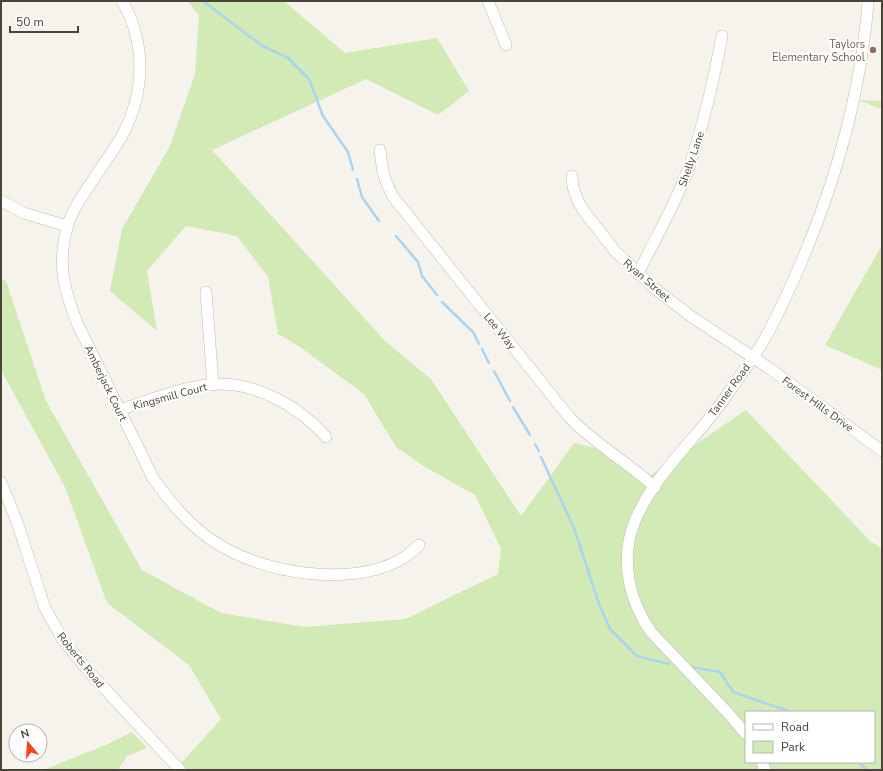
<svg xmlns="http://www.w3.org/2000/svg" width="883" height="771" font-family="'Nunito Sans',sans-serif">
  <style>
    .green { fill: #d2eab5; fill-rule: evenodd }
    .lines { fill: none; stroke-linecap: round; stroke-linejoin: round }
    .stream { stroke: #a9d4f2; stroke-width: 2.5 }
    .minor-casing { stroke: #c2bbae; stroke-width: 12 }
    .minor { stroke: #fff; stroke-width: 11 }
    .education-dot { fill: #8d6e63; stroke: #fff; stroke-width: 1.5 }
    .labels { text-anchor: middle; stroke-width: 4; stroke-linejoin: round; paint-order: stroke }
    .education-label { font-size: 11px; fill: #785e54; stroke: #fff; text-anchor: end }
    .street-label { font-size: 11px; fill: #4b4439; stroke: #fff }
  </style>
  <rect width="100%" height="100%" fill="#f6f3ec"/>
  <!-- green -->
  <g class="green">
    <path d="M 187,1 L 284,1 L 345,53 L 437,38 L 469,91 L 438,115 L 366,79 L 212,150 L 386,342 L 431,379 L 521,516 L 574,443 L 621,454 L 648,477 L 746,410 L 871,542 L 882,548 L 882,770 L 175,770 L 221,719 L 189,665 L 107,603 L 65,487 L 1,370 L 1,279 L 6,281 L 46,401 L 142,570 L 221,613 L 305,627 L 405,619 L 498,574 L 501,549 L 475,495 L 427,468 L 396,447 L 364,394 L 300,347 L 278,334 L 268,277 L 237,236 L 186,226 L 147,271 L 157,331 L 110,291 L 122,229 L 170,146 L 195,74 L 199,15 ZM 746,712 L 874,712 L 874,762 L 746,762 Z"/>
    <path d="M 858,100 L 882,101 L 882,109 Z"/>
    <path d="M 882,245 L 882,370 L 825,345 Z"/>
    <path d="M 132,732 L 147,748 L 127,756 L 118,770 L 43,770 L 103,746 Z"/>
  </g>
  <g class="lines">
    <!-- stream -->
    <g class="stream">
      <path d="M 203,1 L 261,45 L 288,58 L 309,79 L 323,116 L 348,152 L 353,170"/>
      <path d="M 357,179 L 362,197 L 379,221"/>
      <path d="M 396,236 L 418,262 L 422,276 L 437,295"/>
      <path d="M 442,302 L 473,332 L 479,344"/>
      <path d="M 482,349 L 489,363"/>
      <path d="M 494,371 L 510,401"/>
      <path d="M 513,407 L 530,435"/>
      <path d="M 535,444 L 539,451"/>
      <path d="M 541,457 L 574,528 L 599,604 L 610,629 L 637,656 L 669,664"/>
      <path d="M 690,667 L 720,672 L 733,692 L 791,712"/>
      <path d="M 858,762 L 867,770"/>
    </g>
    <!-- minor casing -->
    <g class="minor-casing">
      <g id="minor">
        <path d="M 122,1 C 146,42 145,90 124,132 C 116,148 103,164 93,180 C 84,194 71,211 67,228 C 57,264 64,291 78,325 L 153,478 C 170,502 188,524 213,541 C 260,573 349,588 400,560 C 407,556 414,550 419,545"/>
        <path d="M 488,1 L 506,45"/>
        <path d="M 380,150 C 382,171 384,180 394,198 L 569,417 C 595,444 627,462 655,487"/>
        <path d="M 572,176 L 573,187 L 578,201 L 583,210 L 615,251 L 654,288 L 692,317 L 769,368 L 882,451"/>
        <path d="M 1,201 L 24,213 L 67,226"/>
        <path d="M 638,274 C 656,236 678,200 691,161 C 705,120 714,78 722,36"/>
        <path d="M 206,292 L 213,385"/>
        <path d="M 119,410 C 147,401 177,389 207,385 C 251,379 298,405 326,437"/>
        <path d="M 1,482 L 17,522 L 45,608 L 63,640 L 91,674 L 180,770"/>
        <path d="M 746,734 L 728,713 L 651,632 C 630,602 621,565 632,529 C 649,478 697,439 727,395 C 739,377 753,359 764,340 C 779,314 791,286 803,258 C 830,194 850,129 861,60 C 864,40 867,21 868,1"/>
        <path d="M 762,762 L 765,770"/>
      </g>
    </g>
    <!-- minor -->
    <use href="#minor" class="minor"/>
  </g>
  <!-- markers -->
  <circle class="education-dot" cx="873" cy="50" r="4"/>
  <g class="labels">
    <!-- education labels -->
    <g class="education-label">
      <text x="865" y="48">Taylors<tspan x="865" dy="13">Elementary School</tspan></text>
    </g>
    <!-- street labels -->
    <g class="street-label">
      <text transform="translate(691 159) rotate(-71)" y="4">Shelly Lane</text>
      <text transform="translate(647 280) rotate(41)" y="4">Ryan Street</text>
      <text transform="translate(500 331) rotate(51)" y="4">Lee Way</text>
      <text transform="translate(106 383) rotate(64)" y="4">Amberjack Court</text>
      <text transform="translate(729 390) rotate(-54)" y="4">Tanner Road</text>
      <text transform="translate(170 396) rotate(-15)" y="4">Kingsmill Court</text>
      <text transform="translate(818 404) rotate(36)" y="4">Forest Hills Drive</text>
      <text transform="translate(81 660) rotate(51)" y="4">Roberts Road</text>
    </g>
  </g>
  <!-- border -->
  <rect width="883" height="771" fill="none" stroke="#4b4439" stroke-width="4"/>
  <!-- legend -->
  <rect x="745" y="711" width="130" height="52" fill="#ffffff" stroke="#b7b4b0"/>
  <rect x="753" y="724" width="20" height="6" fill="#ffffff" stroke="#b7b4b0"/>
  <text x="781" y="731" font-size="12" fill="#4b4439">Road</text>
  <rect x="753" y="741" width="20" height="12" fill="#d2eab5" stroke="#b7b4b0"/>
  <text x="781" y="751" font-size="12" fill="#4b4439">Park</text>
  <!-- north arrow -->
  <g transform="translate(28 743) rotate(342)"><circle r="19" fill="#ffffff" stroke="#b7b4b0"/>
  <path d="M0-3L7 15L0 10L-7 15Z" fill="#fc3f1d"/>
  <text y="-6" font-size="11" font-weight="bold" text-anchor="middle" fill="#4b4439">N</text>
  </g>
  <!-- scale -->
  <path d="M10 26v6h68v-6" fill="none" stroke="#4b4439" stroke-width="2"/>
  <text x="16" y="26" font-size="12" fill="#4b4439" stroke="#ffffff" stroke-width="3" paint-order="stroke">50 m</text>
</svg>
